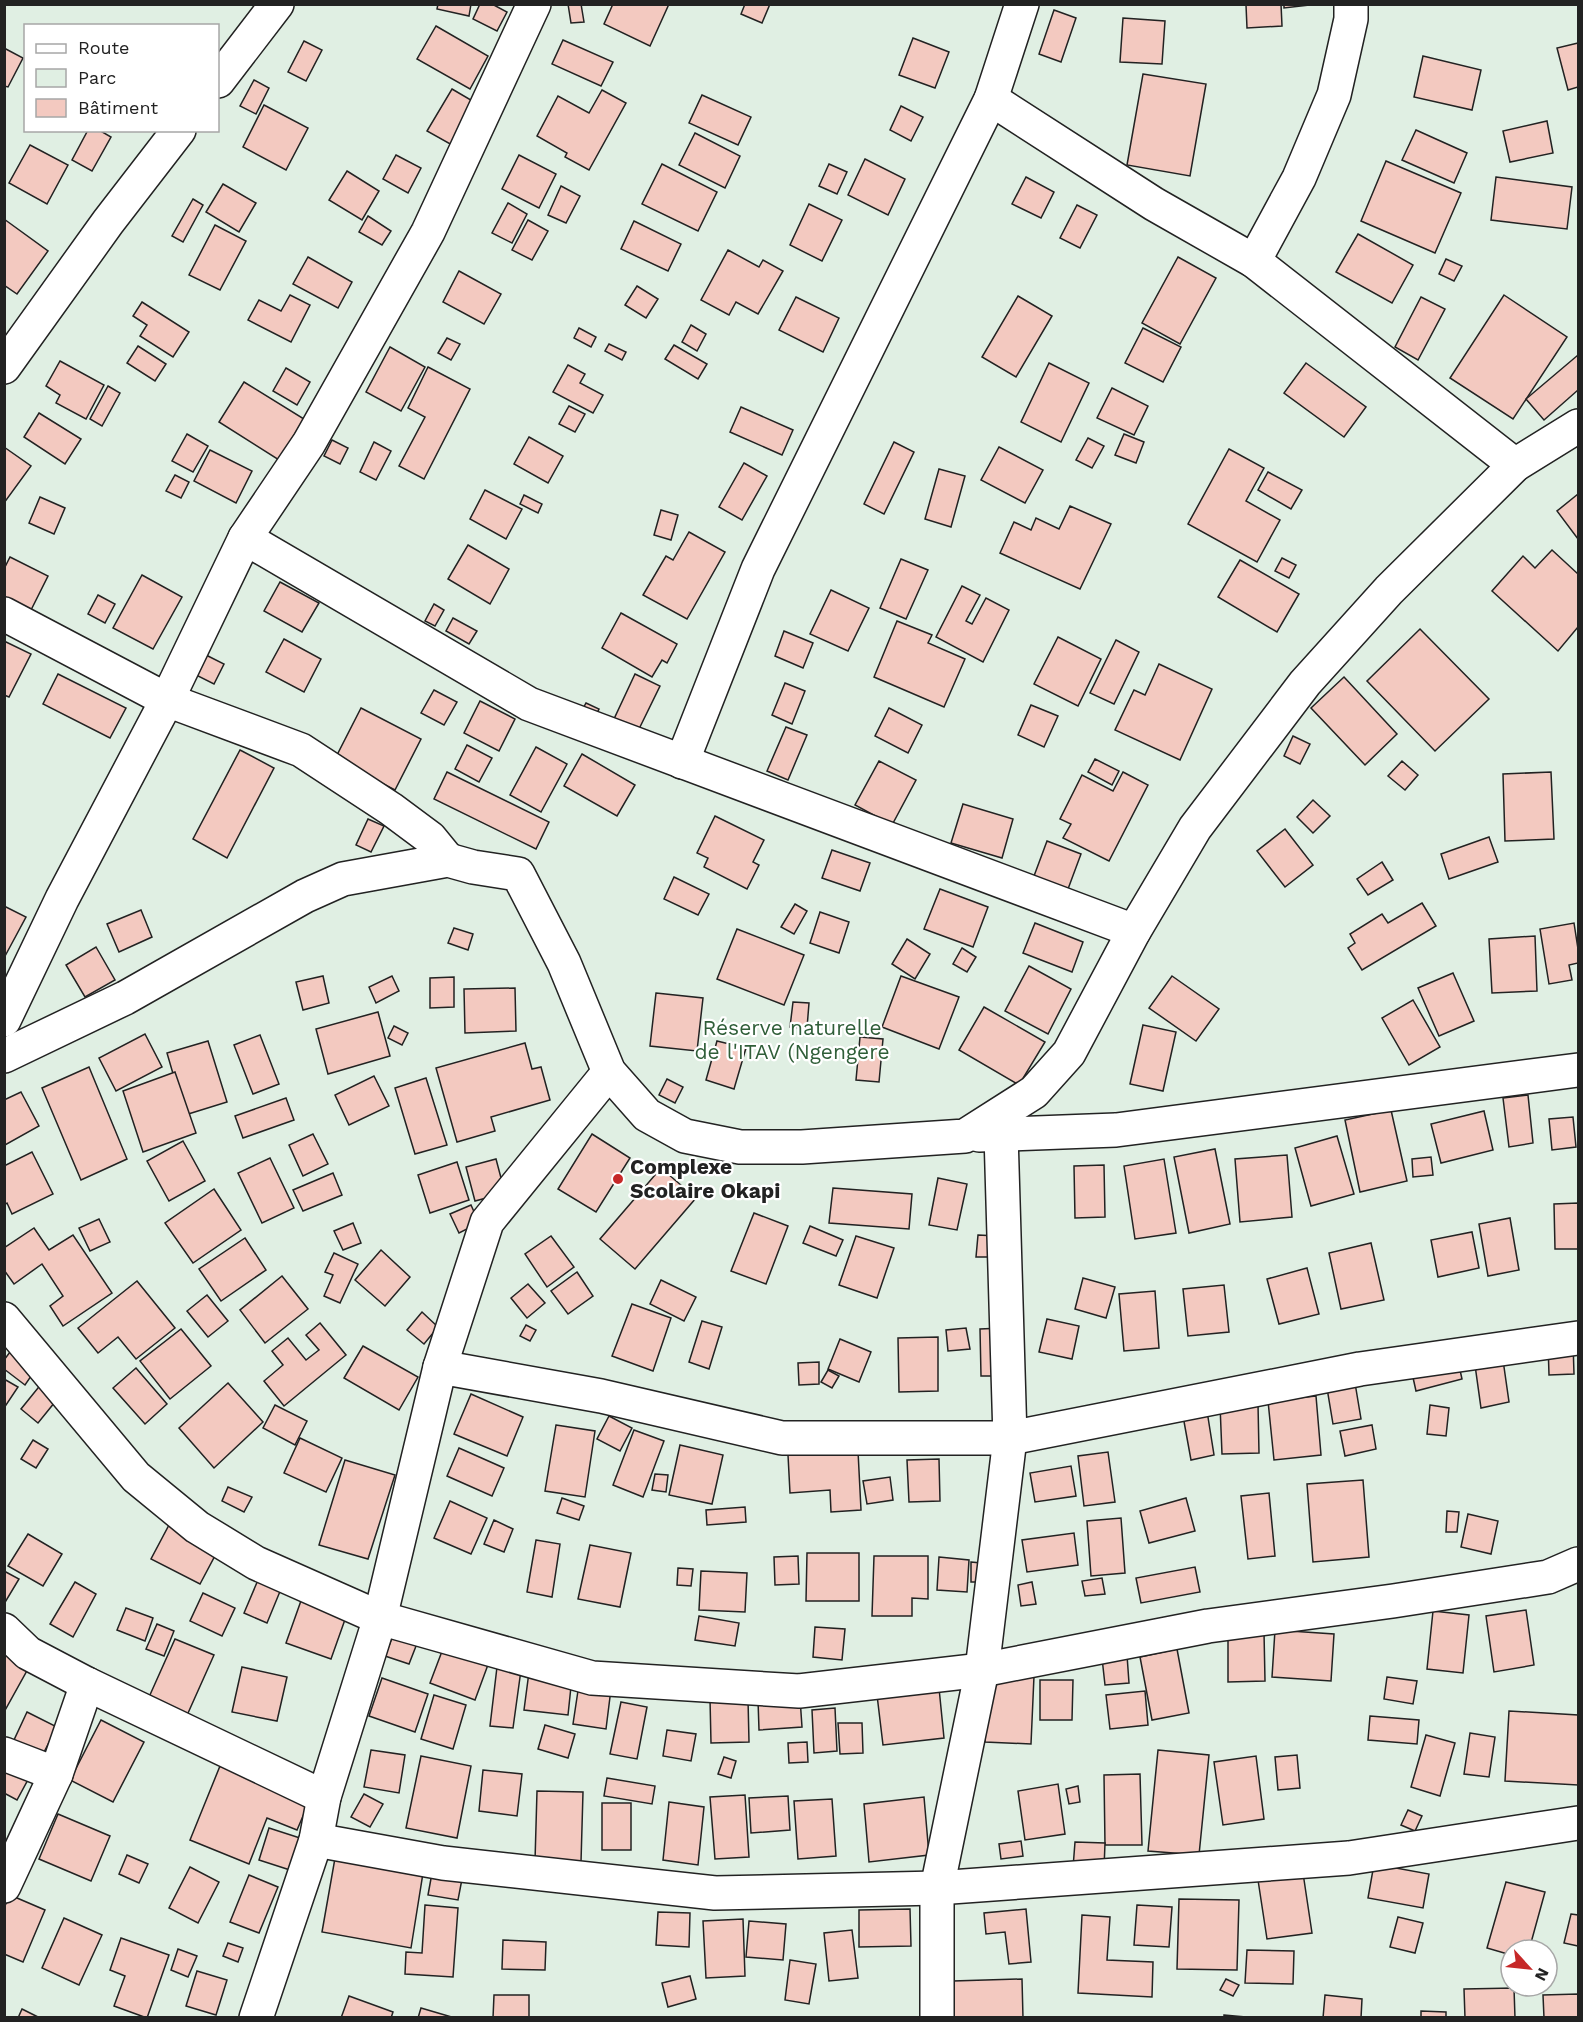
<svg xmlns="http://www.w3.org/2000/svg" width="1583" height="2022" font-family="'Work Sans',sans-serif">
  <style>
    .green { fill: #e0efe3; stroke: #6f6f6f; stroke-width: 1.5; fill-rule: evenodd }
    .building { fill: #f3c9c0; stroke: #222; stroke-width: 1.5 }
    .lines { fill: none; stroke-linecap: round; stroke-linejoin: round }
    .minor-casing { stroke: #222; stroke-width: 36 }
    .minor { stroke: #fff; stroke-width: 33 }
    .poi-dot { fill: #c62828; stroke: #fff; stroke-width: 2 }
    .labels { text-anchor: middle; stroke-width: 4.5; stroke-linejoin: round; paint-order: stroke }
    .park-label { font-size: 21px; fill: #2f5e38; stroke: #fff }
    .poi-label { font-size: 21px; font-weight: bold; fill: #222; stroke: #fff; text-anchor: start }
  </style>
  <rect width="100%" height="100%" fill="#fff"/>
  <!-- green -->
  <path class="green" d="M 5,5 L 1578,5 L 1578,2017 L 5,2017 ZM 26,26 L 218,26 L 218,130 L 26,130 ZM 1511,1950 L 1547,1950 L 1547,1986 L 1511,1986 Z"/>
  <!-- building -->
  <g class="building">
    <path d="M 438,4 L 471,4 L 469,16 L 437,9 Z"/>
    <path d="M 480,4 L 492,4 L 507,12 L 497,31 L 473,19 Z"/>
    <path d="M 568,4 L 581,4 L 584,22 L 571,23 Z"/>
    <path d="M 613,4 L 669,4 L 650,46 L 604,24 Z"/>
    <path d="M 745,4 L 770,4 L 762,23 L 741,14 Z"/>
    <path d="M 1281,4 L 1282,26 L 1247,28 L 1246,5 Z"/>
    <path d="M 1284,4 L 1309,4 L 1309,5 L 1284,8 Z"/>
    <path d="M 1054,10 L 1076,18 L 1061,62 L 1039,54 Z"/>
    <path d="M 1123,18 L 1165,21 L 1162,64 L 1120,62 Z"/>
    <path d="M 436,26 L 488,56 L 470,89 L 417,59 Z"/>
    <path d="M 913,38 L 949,52 L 935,88 L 899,75 Z"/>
    <path d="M 563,40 L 613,62 L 601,86 L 552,64 Z"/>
    <path d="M 304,41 L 322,50 L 306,81 L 288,72 Z"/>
    <path d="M 1578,43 L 1578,87 L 1568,90 L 1557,48 Z"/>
    <path d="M 4,48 L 23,58 L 8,87 L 4,86 Z"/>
    <path d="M 1423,56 L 1481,70 L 1472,110 L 1414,97 Z"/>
    <path d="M 1143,74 L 1206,84 L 1190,176 L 1127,165 Z"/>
    <path d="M 254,80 L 269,88 L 256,114 L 240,106 Z"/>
    <path d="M 452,89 L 476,103 L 452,145 L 427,131 Z"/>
    <path d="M 602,90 L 626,103 L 589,170 L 565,157 L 567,153 L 537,136 L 558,96 L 589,113 Z"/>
    <path d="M 702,95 L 751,117 L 738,145 L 689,123 Z"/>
    <path d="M 264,105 L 308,128 L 286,170 L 243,147 Z"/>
    <path d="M 901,106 L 923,117 L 911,141 L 890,130 Z"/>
    <path d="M 1547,121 L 1553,153 L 1510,162 L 1503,131 Z"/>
    <path d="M 88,130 L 99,130 L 111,137 L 92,171 L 72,160 Z"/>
    <path d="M 1416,130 L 1467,153 L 1454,183 L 1402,160 Z"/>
    <path d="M 695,133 L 740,156 L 725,188 L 679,165 Z"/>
    <path d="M 30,145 L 68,165 L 47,204 L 9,183 Z"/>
    <path d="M 396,155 L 421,168 L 408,193 L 383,179 Z"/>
    <path d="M 519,155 L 556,174 L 539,208 L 502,189 Z"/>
    <path d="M 865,159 L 905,179 L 888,215 L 848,195 Z"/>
    <path d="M 1386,161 L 1461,193 L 1435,253 L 1361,221 Z"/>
    <path d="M 662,164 L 717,192 L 698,231 L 642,204 Z"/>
    <path d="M 829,164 L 847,172 L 837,194 L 819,186 Z"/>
    <path d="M 347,171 L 379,191 L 362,220 L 329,200 Z"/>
    <path d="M 1026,177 L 1054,192 L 1041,218 L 1012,204 Z"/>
    <path d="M 1496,177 L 1572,187 L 1567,229 L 1491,220 Z"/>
    <path d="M 223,184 L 256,203 L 239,232 L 206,212 Z"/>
    <path d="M 561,186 L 580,196 L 566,223 L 548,215 Z"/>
    <path d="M 193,199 L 203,205 L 183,242 L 172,236 Z"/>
    <path d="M 508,203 L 527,214 L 512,243 L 492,233 Z"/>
    <path d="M 809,204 L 842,220 L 822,261 L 790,245 Z"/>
    <path d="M 1077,205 L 1097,215 L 1080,248 L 1060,238 Z"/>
    <path d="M 368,216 L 391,231 L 382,245 L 359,232 Z"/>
    <path d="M 4,219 L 48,251 L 17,294 L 4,285 Z"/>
    <path d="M 528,220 L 548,231 L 532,260 L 512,250 Z"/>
    <path d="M 634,221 L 681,244 L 668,271 L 621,249 Z"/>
    <path d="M 215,225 L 246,241 L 220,290 L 189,275 Z"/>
    <path d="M 1358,234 L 1413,265 L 1392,303 L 1336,272 Z"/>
    <path d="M 728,250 L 759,267 L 763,260 L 783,271 L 758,314 L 736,302 L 729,315 L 701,300 Z"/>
    <path d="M 308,257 L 352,282 L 338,308 L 293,284 Z"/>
    <path d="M 1178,257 L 1216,278 L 1180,344 L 1142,323 Z"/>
    <path d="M 1446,259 L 1462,266 L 1454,281 L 1439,274 Z"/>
    <path d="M 459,271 L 501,294 L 484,324 L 443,302 Z"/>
    <path d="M 637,286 L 658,299 L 646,318 L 625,305 Z"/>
    <path d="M 290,295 L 310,305 L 291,342 L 248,320 L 259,300 L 281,311 Z"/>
    <path d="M 1504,295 L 1567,337 L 1513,419 L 1450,378 Z"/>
    <path d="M 1018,296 L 1052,316 L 1016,377 L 982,357 Z"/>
    <path d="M 796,297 L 839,318 L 823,352 L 779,330 Z"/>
    <path d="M 1421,297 L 1445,309 L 1418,360 L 1395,347 Z"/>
    <path d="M 142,302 L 189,332 L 173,357 L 140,336 L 147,325 L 133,316 Z"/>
    <path d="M 691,325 L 706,334 L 697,351 L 682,342 Z"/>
    <path d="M 579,328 L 596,337 L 591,347 L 574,338 Z"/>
    <path d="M 1143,328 L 1181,347 L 1163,382 L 1125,363 Z"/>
    <path d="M 447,338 L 460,344 L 451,360 L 438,353 Z"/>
    <path d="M 609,344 L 626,352 L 622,360 L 605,351 Z"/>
    <path d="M 674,345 L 707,364 L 698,379 L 665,359 Z"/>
    <path d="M 138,346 L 166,364 L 155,381 L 127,363 Z"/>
    <path d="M 390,347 L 425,367 L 401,411 L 366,392 Z"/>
    <path d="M 1578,355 L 1578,390 L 1544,420 L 1526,399 Z"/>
    <path d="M 60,361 L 104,385 L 86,419 L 56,403 L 60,395 L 46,386 Z"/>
    <path d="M 1049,363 L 1089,383 L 1061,442 L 1021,422 Z"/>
    <path d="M 1306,363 L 1366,407 L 1344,437 L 1284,393 Z"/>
    <path d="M 568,365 L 585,374 L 580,383 L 603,395 L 593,413 L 553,392 Z"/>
    <path d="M 428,367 L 470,389 L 424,479 L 399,466 L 425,417 L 408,408 Z"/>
    <path d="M 286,368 L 310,382 L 297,405 L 273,391 Z"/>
    <path d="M 244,382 L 304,419 L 279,460 L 219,422 Z"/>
    <path d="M 108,386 L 120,393 L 102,426 L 90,419 Z"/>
    <path d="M 1112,388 L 1148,406 L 1134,435 L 1097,418 Z"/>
    <path d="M 569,406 L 585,414 L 575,432 L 559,424 Z"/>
    <path d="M 741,407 L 793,430 L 782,455 L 730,432 Z"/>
    <path d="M 39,413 L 81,439 L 65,464 L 24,437 Z"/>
    <path d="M 187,434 L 208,446 L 193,472 L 172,461 Z"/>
    <path d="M 1124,434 L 1144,442 L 1136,463 L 1115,455 Z"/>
    <path d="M 529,437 L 563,456 L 548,483 L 514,464 Z"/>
    <path d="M 1088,438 L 1104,446 L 1092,468 L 1076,460 Z"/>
    <path d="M 332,440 L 348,448 L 340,464 L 324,456 Z"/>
    <path d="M 374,442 L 391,451 L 376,480 L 360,472 Z"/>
    <path d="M 894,442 L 914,452 L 884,514 L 864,504 Z"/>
    <path d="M 4,447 L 31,466 L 4,503 Z"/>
    <path d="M 999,447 L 1043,470 L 1025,503 L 981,480 Z"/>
    <path d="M 1229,449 L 1264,468 L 1246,501 L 1280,520 L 1257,562 L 1188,524 Z"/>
    <path d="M 210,450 L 252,471 L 236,503 L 194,481 Z"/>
    <path d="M 744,463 L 767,476 L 742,520 L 719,507 Z"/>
    <path d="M 939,469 L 965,476 L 951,527 L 925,519 Z"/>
    <path d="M 1268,472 L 1302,490 L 1291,509 L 1258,490 Z"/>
    <path d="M 175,475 L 189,482 L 181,498 L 166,491 Z"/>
    <path d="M 485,490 L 522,509 L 506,539 L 470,519 Z"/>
    <path d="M 1578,494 L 1578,539 L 1557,511 Z"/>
    <path d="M 524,495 L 542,504 L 538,513 L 520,504 Z"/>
    <path d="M 40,497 L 65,508 L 54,534 L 29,523 Z"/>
    <path d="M 1070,506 L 1111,524 L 1080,589 L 1000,553 L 1014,522 L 1031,530 L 1036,518 L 1059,529 Z"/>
    <path d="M 661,510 L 678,515 L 671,540 L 654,535 Z"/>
    <path d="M 689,532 L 725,552 L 687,619 L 643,595 L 666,556 L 673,560 Z"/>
    <path d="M 468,545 L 509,569 L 490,604 L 448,579 Z"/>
    <path d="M 1552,550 L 1578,574 L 1578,627 L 1558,651 L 1492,591 L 1523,556 L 1535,568 Z"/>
    <path d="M 10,557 L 48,576 L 30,612 L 4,600 L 4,569 Z"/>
    <path d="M 1282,558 L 1296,565 L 1289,578 L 1275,571 Z"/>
    <path d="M 901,559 L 928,570 L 906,619 L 880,608 Z"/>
    <path d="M 1240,560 L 1299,594 L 1277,632 L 1218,597 Z"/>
    <path d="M 142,575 L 182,597 L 153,649 L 113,628 Z"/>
    <path d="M 280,582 L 319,603 L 302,632 L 264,611 Z"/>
    <path d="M 962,586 L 980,595 L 966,621 L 972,624 L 986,598 L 1009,610 L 983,662 L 936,637 Z"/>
    <path d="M 831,590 L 869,608 L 848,651 L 810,634 Z"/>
    <path d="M 98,595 L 115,604 L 105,623 L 88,614 Z"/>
    <path d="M 434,604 L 444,610 L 435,626 L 425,621 Z"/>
    <path d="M 621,613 L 677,644 L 667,663 L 662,660 L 652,677 L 602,648 Z"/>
    <path d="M 453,618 L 477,631 L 469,644 L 446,631 Z"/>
    <path d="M 897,621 L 932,635 L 928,643 L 965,659 L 944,707 L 874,677 Z"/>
    <path d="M 1420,629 L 1489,699 L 1435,751 L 1367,681 Z"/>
    <path d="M 784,631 L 813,643 L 803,668 L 775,656 Z"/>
    <path d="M 1058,637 L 1101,659 L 1078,706 L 1034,684 Z"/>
    <path d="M 284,639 L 321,659 L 304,692 L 266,672 Z"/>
    <path d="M 1116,640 L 1139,652 L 1114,704 L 1090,693 Z"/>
    <path d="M 4,641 L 31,654 L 9,697 L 4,695 Z"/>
    <path d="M 206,655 L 224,664 L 214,684 L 196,675 Z"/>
    <path d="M 1159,664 L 1212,689 L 1180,760 L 1115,730 L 1134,690 L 1145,695 Z"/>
    <path d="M 58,674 L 126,708 L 110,738 L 43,704 Z"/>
    <path d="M 635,674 L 660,686 L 638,731 L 614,719 Z"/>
    <path d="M 1344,677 L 1397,734 L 1365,765 L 1311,708 Z"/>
    <path d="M 785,683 L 805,691 L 792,724 L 772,715 Z"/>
    <path d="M 434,690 L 457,702 L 444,725 L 421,713 Z"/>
    <path d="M 480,701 L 515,719 L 499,751 L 464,733 Z"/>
    <path d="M 586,703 L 599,709 L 592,723 L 579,716 Z"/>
    <path d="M 1031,705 L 1058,716 L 1044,747 L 1018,735 Z"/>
    <path d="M 361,708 L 421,739 L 395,790 L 335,759 Z"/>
    <path d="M 889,708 L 922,725 L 908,753 L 875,736 Z"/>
    <path d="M 786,727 L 807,735 L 788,780 L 767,771 Z"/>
    <path d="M 1293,736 L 1310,744 L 1300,764 L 1284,756 Z"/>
    <path d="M 467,745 L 492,758 L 479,782 L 455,769 Z"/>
    <path d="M 536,747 L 567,764 L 541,812 L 510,795 Z"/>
    <path d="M 240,750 L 274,768 L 227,858 L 193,839 Z"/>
    <path d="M 582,754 L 635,785 L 617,816 L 564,786 Z"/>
    <path d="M 1095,759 L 1119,771 L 1112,785 L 1088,772 Z"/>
    <path d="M 879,761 L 916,780 L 892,825 L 855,805 Z"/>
    <path d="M 1402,761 L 1418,775 L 1405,790 L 1388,776 Z"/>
    <path d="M 447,772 L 549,822 L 536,849 L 434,799 Z"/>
    <path d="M 1123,772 L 1148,785 L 1109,861 L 1063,838 L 1071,824 L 1060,819 L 1082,775 L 1113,791 Z"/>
    <path d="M 1551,772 L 1554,839 L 1505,841 L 1503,774 Z"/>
    <path d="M 1313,800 L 1330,816 L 1313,833 L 1297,817 Z"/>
    <path d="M 963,804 L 1013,819 L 1002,858 L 951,843 Z"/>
    <path d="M 715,816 L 764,840 L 753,862 L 759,865 L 747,889 L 704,867 L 708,858 L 697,853 Z"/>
    <path d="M 368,819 L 384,826 L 371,852 L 356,845 Z"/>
    <path d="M 1285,829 L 1313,865 L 1285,887 L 1257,851 Z"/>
    <path d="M 1489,837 L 1498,862 L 1449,879 L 1441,854 Z"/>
    <path d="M 1047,841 L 1081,854 L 1068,889 L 1034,876 Z"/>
    <path d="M 832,850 L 870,863 L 860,891 L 822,878 Z"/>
    <path d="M 1382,862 L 1393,880 L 1368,895 L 1357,879 Z"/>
    <path d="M 674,877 L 709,894 L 698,915 L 664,899 Z"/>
    <path d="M 940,889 L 988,907 L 973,947 L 924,929 Z"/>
    <path d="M 1422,903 L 1436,926 L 1362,970 L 1348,948 L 1355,943 L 1350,934 L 1382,914 L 1388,923 Z"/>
    <path d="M 795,904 L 807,911 L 794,934 L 781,927 Z"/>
    <path d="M 4,906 L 26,917 L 4,958 Z"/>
    <path d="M 141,910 L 152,937 L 119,952 L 107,924 Z"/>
    <path d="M 820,912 L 849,922 L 839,953 L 810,943 Z"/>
    <path d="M 1035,923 L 1083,942 L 1072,972 L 1023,953 Z"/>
    <path d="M 1574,923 L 1578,949 L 1578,963 L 1569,965 L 1572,980 L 1549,984 L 1540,929 Z"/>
    <path d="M 454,928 L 473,934 L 468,950 L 448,943 Z"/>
    <path d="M 737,929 L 804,955 L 784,1005 L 717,979 Z"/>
    <path d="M 1535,936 L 1537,991 L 1492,993 L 1489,939 Z"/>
    <path d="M 907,939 L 930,954 L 915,979 L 892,964 Z"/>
    <path d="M 96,947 L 115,980 L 85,997 L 66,965 Z"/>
    <path d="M 962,948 L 976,957 L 967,972 L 953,964 Z"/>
    <path d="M 1029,966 L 1071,989 L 1048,1034 L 1005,1011 Z"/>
    <path d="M 1453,973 L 1474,1021 L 1439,1036 L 1418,988 Z"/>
    <path d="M 323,976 L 329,1003 L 303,1010 L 296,982 Z"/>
    <path d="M 392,976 L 399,991 L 376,1003 L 369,987 Z"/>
    <path d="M 901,976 L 959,997 L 939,1049 L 882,1027 Z"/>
    <path d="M 1172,976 L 1219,1009 L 1196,1041 L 1149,1008 Z"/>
    <path d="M 454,977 L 454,1007 L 430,1008 L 430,978 Z"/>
    <path d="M 515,988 L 516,1031 L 465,1033 L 464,989 Z"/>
    <path d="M 656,993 L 703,998 L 697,1051 L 650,1046 Z"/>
    <path d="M 1413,1000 L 1440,1047 L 1409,1065 L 1382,1018 Z"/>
    <path d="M 793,1002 L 809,1003 L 807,1028 L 790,1027 Z"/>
    <path d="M 984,1007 L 1045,1042 L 1019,1085 L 959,1050 Z"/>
    <path d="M 378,1012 L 390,1056 L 328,1074 L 316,1029 Z"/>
    <path d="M 1143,1025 L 1176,1032 L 1163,1091 L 1130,1084 Z"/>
    <path d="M 394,1026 L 408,1033 L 402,1045 L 388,1038 Z"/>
    <path d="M 145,1034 L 162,1067 L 116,1091 L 99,1058 Z"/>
    <path d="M 260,1035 L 279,1084 L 253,1094 L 234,1045 Z"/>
    <path d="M 860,1037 L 883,1039 L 879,1082 L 856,1080 Z"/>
    <path d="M 208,1041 L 227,1102 L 185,1115 L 167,1053 Z"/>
    <path d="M 717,1041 L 746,1048 L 734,1089 L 706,1080 Z"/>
    <path d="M 525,1043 L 532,1069 L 541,1067 L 550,1100 L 491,1117 L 495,1131 L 457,1142 L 436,1068 Z"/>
    <path d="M 89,1067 L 127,1159 L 81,1180 L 42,1088 Z"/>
    <path d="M 175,1072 L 196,1133 L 143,1152 L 123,1091 Z"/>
    <path d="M 374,1076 L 389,1106 L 349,1125 L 335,1095 Z"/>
    <path d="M 426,1078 L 447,1145 L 415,1154 L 395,1088 Z"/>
    <path d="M 667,1079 L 683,1087 L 675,1103 L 659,1095 Z"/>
    <path d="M 21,1092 L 39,1126 L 5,1145 L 4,1100 Z"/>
    <path d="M 1528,1095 L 1533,1143 L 1509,1147 L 1503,1098 Z"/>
    <path d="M 286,1098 L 294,1120 L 243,1138 L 235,1116 Z"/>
    <path d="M 1391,1110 L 1407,1181 L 1360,1192 L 1345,1120 Z"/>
    <path d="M 1484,1111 L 1493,1150 L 1441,1163 L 1431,1124 Z"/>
    <path d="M 1573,1117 L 1576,1147 L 1552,1150 L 1549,1119 Z"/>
    <path d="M 313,1134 L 328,1164 L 303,1176 L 289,1145 Z"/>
    <path d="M 592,1134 L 630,1158 L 596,1212 L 558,1189 Z"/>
    <path d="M 1337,1136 L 1354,1194 L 1311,1206 L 1295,1148 Z"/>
    <path d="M 183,1141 L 205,1181 L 169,1201 L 147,1161 Z"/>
    <path d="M 1215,1149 L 1230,1224 L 1189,1233 L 1174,1157 Z"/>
    <path d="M 32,1152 L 53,1194 L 12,1214 L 7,1203 L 4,1205 L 4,1166 Z"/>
    <path d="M 1287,1155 L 1292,1217 L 1240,1222 L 1235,1159 Z"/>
    <path d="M 1431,1157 L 1433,1175 L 1413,1177 L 1412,1159 Z"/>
    <path d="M 270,1158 L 294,1208 L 262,1223 L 238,1173 Z"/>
    <path d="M 496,1159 L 505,1193 L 475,1201 L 466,1167 Z"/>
    <path d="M 1164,1159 L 1176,1233 L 1135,1239 L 1124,1166 Z"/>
    <path d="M 457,1162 L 469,1200 L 430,1213 L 418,1175 Z"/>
    <path d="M 1104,1165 L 1105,1217 L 1075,1218 L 1074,1166 Z"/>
    <path d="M 661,1168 L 696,1198 L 635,1269 L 600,1239 Z"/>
    <path d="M 333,1173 L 342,1195 L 303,1211 L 293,1190 Z"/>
    <path d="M 938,1178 L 967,1184 L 957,1230 L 929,1225 Z"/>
    <path d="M 833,1188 L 912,1194 L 909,1229 L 829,1223 Z"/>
    <path d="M 214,1189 L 241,1230 L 193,1263 L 165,1223 Z"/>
    <path d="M 1578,1203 L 1578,1249 L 1555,1249 L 1554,1204 Z"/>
    <path d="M 471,1205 L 479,1223 L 459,1233 L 450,1214 Z"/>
    <path d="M 754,1213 L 788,1226 L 766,1284 L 731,1271 Z"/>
    <path d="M 1510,1218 L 1519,1270 L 1488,1276 L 1479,1224 Z"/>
    <path d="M 99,1219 L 110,1242 L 90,1251 L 79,1228 Z"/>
    <path d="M 353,1223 L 361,1243 L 343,1250 L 334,1231 Z"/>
    <path d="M 810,1226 L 843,1240 L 836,1256 L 803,1243 Z"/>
    <path d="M 34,1228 L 49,1250 L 73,1235 L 112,1293 L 63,1326 L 50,1306 L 63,1296 L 42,1264 L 14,1284 L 4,1270 L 4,1248 Z"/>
    <path d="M 1472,1232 L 1479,1268 L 1438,1277 L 1431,1240 Z"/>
    <path d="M 978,1235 L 997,1236 L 995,1257 L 976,1257 Z"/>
    <path d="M 551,1236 L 574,1267 L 547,1287 L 525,1254 Z"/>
    <path d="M 856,1236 L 894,1248 L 877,1298 L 839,1285 Z"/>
    <path d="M 245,1238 L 266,1270 L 221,1301 L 199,1269 Z"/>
    <path d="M 1371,1243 L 1384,1300 L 1341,1309 L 1329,1253 Z"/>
    <path d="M 381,1250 L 410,1277 L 385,1306 L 355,1280 Z"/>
    <path d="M 334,1253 L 358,1264 L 340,1303 L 324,1296 L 333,1275 L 325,1272 Z"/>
    <path d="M 1307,1268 L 1319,1314 L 1279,1324 L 1267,1279 Z"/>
    <path d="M 577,1272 L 593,1296 L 568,1314 L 551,1291 Z"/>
    <path d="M 282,1276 L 308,1309 L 265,1343 L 240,1310 Z"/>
    <path d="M 1083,1278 L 1115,1287 L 1106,1318 L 1075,1309 Z"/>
    <path d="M 661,1280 L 696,1297 L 684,1321 L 650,1304 Z"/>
    <path d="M 137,1281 L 175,1328 L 136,1359 L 118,1337 L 98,1353 L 78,1328 Z"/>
    <path d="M 528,1284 L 545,1303 L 527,1318 L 511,1298 Z"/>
    <path d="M 1224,1285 L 1229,1332 L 1188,1336 L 1183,1289 Z"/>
    <path d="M 1155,1291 L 1159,1348 L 1124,1351 L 1119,1294 Z"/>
    <path d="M 207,1295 L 228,1321 L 208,1337 L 187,1311 Z"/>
    <path d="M 632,1304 L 671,1318 L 653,1371 L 612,1356 Z"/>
    <path d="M 422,1312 L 438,1327 L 424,1344 L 407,1330 Z"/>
    <path d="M 1047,1319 L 1079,1326 L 1072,1359 L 1039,1352 Z"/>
    <path d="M 702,1321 L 722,1327 L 709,1369 L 689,1362 Z"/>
    <path d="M 320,1323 L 346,1355 L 284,1406 L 264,1381 L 283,1365 L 272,1351 L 288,1338 L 306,1360 L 319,1350 L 306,1335 Z"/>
    <path d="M 526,1325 L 536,1330 L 530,1341 L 520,1336 Z"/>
    <path d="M 966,1328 L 970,1349 L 948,1351 L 946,1330 Z"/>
    <path d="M 1002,1328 L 1003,1376 L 981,1376 L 980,1329 Z"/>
    <path d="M 181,1329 L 211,1366 L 170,1399 L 140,1361 Z"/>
    <path d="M 938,1337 L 938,1391 L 899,1392 L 898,1338 Z"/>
    <path d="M 840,1339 L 871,1352 L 859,1382 L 828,1369 Z"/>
    <path d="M 1573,1342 L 1574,1374 L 1549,1375 L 1548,1343 Z"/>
    <path d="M 363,1346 L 418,1377 L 399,1410 L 344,1378 Z"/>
    <path d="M 13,1348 L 38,1366 L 25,1385 L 4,1369 L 4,1360 Z"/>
    <path d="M 1503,1360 L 1509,1402 L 1481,1408 L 1475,1365 Z"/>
    <path d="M 1458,1361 L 1462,1379 L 1416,1391 L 1412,1373 Z"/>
    <path d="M 819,1362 L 819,1384 L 799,1385 L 798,1363 Z"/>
    <path d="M 136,1368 L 167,1404 L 145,1424 L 113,1388 Z"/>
    <path d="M 828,1370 L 839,1376 L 832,1388 L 821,1382 Z"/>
    <path d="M 4,1379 L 18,1387 L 4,1408 Z"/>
    <path d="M 42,1383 L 59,1397 L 38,1423 L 21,1409 Z"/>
    <path d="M 228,1383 L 263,1422 L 214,1468 L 179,1428 Z"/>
    <path d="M 1355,1383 L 1361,1419 L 1333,1424 L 1327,1388 Z"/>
    <path d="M 471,1394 L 523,1417 L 507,1456 L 454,1434 Z"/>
    <path d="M 1316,1396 L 1321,1455 L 1274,1460 L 1268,1401 Z"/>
    <path d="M 1258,1404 L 1259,1453 L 1222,1454 L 1220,1405 Z"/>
    <path d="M 275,1405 L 307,1421 L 295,1445 L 263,1428 Z"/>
    <path d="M 1430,1405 L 1449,1408 L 1446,1436 L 1427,1434 Z"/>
    <path d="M 1207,1411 L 1214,1455 L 1191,1460 L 1183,1416 Z"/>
    <path d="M 609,1416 L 632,1428 L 620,1451 L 597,1439 Z"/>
    <path d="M 556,1425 L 595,1431 L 585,1497 L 545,1491 Z"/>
    <path d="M 1372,1425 L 1376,1449 L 1345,1456 L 1340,1431 Z"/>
    <path d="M 634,1430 L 664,1441 L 643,1497 L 613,1485 Z"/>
    <path d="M 300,1438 L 342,1458 L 326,1492 L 284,1473 Z"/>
    <path d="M 33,1440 L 48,1449 L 36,1468 L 21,1459 Z"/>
    <path d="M 680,1445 L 723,1455 L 712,1504 L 669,1495 Z"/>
    <path d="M 459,1448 L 504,1468 L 492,1496 L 447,1476 Z"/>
    <path d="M 858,1451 L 861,1510 L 831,1512 L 830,1490 L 790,1493 L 788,1455 Z"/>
    <path d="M 1108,1452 L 1115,1502 L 1084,1506 L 1078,1456 Z"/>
    <path d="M 939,1459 L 940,1501 L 909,1502 L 907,1460 Z"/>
    <path d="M 345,1460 L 395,1475 L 368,1559 L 319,1545 Z"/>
    <path d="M 1071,1466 L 1076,1496 L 1035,1502 L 1030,1473 Z"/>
    <path d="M 655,1474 L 668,1475 L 666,1492 L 652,1490 Z"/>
    <path d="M 890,1477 L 893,1500 L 867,1504 L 863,1481 Z"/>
    <path d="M 1363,1480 L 1369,1557 L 1313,1562 L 1307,1484 Z"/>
    <path d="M 228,1487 L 252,1497 L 244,1512 L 222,1501 Z"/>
    <path d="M 1269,1493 L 1275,1556 L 1248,1559 L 1241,1496 Z"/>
    <path d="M 562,1498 L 584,1506 L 579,1520 L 557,1513 Z"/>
    <path d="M 1186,1498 L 1195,1531 L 1149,1543 L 1140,1511 Z"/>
    <path d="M 450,1501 L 487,1518 L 471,1554 L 434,1538 Z"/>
    <path d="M 745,1507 L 746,1522 L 707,1525 L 706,1510 Z"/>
    <path d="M 1447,1511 L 1459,1512 L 1457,1532 L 1446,1532 Z"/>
    <path d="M 1468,1514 L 1498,1521 L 1491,1554 L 1461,1547 Z"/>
    <path d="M 1121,1518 L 1125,1573 L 1091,1576 L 1087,1521 Z"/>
    <path d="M 494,1520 L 513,1529 L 504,1552 L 484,1544 Z"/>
    <path d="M 169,1525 L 218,1550 L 200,1584 L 151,1559 Z"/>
    <path d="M 1074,1533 L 1078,1565 L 1027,1572 L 1022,1540 Z"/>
    <path d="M 28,1534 L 62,1554 L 43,1586 L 8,1566 Z"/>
    <path d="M 536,1540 L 560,1544 L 552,1597 L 527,1592 Z"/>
    <path d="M 590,1545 L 631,1553 L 620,1607 L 578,1599 Z"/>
    <path d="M 807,1553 L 859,1553 L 859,1601 L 806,1601 Z"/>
    <path d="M 798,1556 L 799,1584 L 775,1585 L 774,1557 Z"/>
    <path d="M 874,1556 L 928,1556 L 928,1599 L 912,1598 L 912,1616 L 872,1616 Z"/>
    <path d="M 939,1557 L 969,1560 L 967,1592 L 937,1590 Z"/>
    <path d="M 971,1562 L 981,1563 L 981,1582 L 971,1582 Z"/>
    <path d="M 1195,1567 L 1200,1592 L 1141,1603 L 1136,1578 Z"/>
    <path d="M 678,1568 L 693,1569 L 691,1586 L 677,1585 Z"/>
    <path d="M 4,1571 L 19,1579 L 4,1604 Z"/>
    <path d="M 701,1571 L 747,1573 L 745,1612 L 699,1610 Z"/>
    <path d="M 1102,1578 L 1105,1594 L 1085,1596 L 1082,1581 Z"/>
    <path d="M 258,1580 L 281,1589 L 267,1623 L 244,1613 Z"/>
    <path d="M 308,1581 L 353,1597 L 331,1659 L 286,1643 Z"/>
    <path d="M 75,1582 L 96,1594 L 73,1637 L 50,1624 Z"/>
    <path d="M 1032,1582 L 1036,1604 L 1021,1606 L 1018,1585 Z"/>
    <path d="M 203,1593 L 235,1608 L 222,1636 L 190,1621 Z"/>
    <path d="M 126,1608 L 153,1618 L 145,1641 L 117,1630 Z"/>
    <path d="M 1526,1610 L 1534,1665 L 1494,1672 L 1486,1616 Z"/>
    <path d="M 1433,1611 L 1469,1615 L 1463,1673 L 1427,1669 Z"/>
    <path d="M 699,1616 L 739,1623 L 735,1646 L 695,1640 Z"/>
    <path d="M 157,1624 L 174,1631 L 164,1656 L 146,1649 Z"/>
    <path d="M 815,1627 L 845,1629 L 842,1660 L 813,1657 Z"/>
    <path d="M 1275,1630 L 1334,1634 L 1331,1681 L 1272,1677 Z"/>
    <path d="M 1264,1632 L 1265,1681 L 1228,1682 L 1228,1633 Z"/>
    <path d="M 394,1633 L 418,1641 L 409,1664 L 385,1656 Z"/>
    <path d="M 175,1639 L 214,1655 L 184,1722 L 145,1706 Z"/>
    <path d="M 444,1646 L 489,1662 L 475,1700 L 430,1683 Z"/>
    <path d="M 1177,1649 L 1189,1713 L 1152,1720 L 1140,1657 Z"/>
    <path d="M 4,1653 L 29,1667 L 4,1712 Z"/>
    <path d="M 1127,1655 L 1129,1683 L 1105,1685 L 1102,1658 Z"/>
    <path d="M 242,1667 L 287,1677 L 277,1721 L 232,1712 Z"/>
    <path d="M 497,1667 L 521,1670 L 513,1728 L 490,1726 Z"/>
    <path d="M 529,1672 L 572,1677 L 568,1715 L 524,1710 Z"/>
    <path d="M 988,1674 L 1034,1676 L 1031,1744 L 985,1742 Z"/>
    <path d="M 1387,1677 L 1417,1681 L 1413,1704 L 1384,1699 Z"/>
    <path d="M 382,1678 L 428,1694 L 415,1732 L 369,1716 Z"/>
    <path d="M 1040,1680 L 1073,1680 L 1072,1720 L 1040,1720 Z"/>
    <path d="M 579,1684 L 611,1689 L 606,1729 L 573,1724 Z"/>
    <path d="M 939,1688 L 944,1738 L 883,1745 L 877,1695 Z"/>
    <path d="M 1145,1691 L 1148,1725 L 1110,1729 L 1106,1695 Z"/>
    <path d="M 434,1695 L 466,1705 L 453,1749 L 421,1739 Z"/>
    <path d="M 800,1698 L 802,1727 L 759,1730 L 758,1700 Z"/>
    <path d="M 710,1699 L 748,1699 L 749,1742 L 711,1743 Z"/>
    <path d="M 621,1702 L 647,1707 L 637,1759 L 610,1754 Z"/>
    <path d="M 835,1708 L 837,1751 L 814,1753 L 812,1710 Z"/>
    <path d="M 1509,1711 L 1578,1715 L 1578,1785 L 1505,1781 Z"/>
    <path d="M 27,1712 L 57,1727 L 43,1754 L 14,1740 Z"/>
    <path d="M 1370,1716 L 1419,1720 L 1417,1744 L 1368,1740 Z"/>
    <path d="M 101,1720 L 144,1742 L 113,1802 L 70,1780 Z"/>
    <path d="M 838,1723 L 862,1723 L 863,1753 L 840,1754 Z"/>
    <path d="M 545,1725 L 575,1734 L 568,1758 L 538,1749 Z"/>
    <path d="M 667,1730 L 696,1734 L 691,1761 L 663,1756 Z"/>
    <path d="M 1470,1733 L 1495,1737 L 1489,1777 L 1464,1774 Z"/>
    <path d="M 1426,1735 L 1455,1743 L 1440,1796 L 1411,1787 Z"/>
    <path d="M 807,1742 L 808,1762 L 789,1763 L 788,1743 Z"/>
    <path d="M 371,1750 L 405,1755 L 399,1793 L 364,1787 Z"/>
    <path d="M 1158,1750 L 1209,1755 L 1199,1855 L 1148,1851 Z"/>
    <path d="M 1297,1755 L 1300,1788 L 1278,1790 L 1275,1757 Z"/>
    <path d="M 421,1756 L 471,1766 L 457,1838 L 406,1828 Z"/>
    <path d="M 1256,1756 L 1264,1819 L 1223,1825 L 1214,1762 Z"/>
    <path d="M 724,1757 L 736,1761 L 731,1778 L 718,1774 Z"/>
    <path d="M 220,1766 L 309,1802 L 297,1830 L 267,1818 L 249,1864 L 190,1840 Z"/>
    <path d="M 4,1768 L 30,1776 L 17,1800 L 4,1793 Z"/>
    <path d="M 483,1770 L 522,1774 L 517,1816 L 479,1811 Z"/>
    <path d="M 1140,1774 L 1142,1845 L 1105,1845 L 1104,1775 Z"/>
    <path d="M 607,1778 L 655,1786 L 652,1804 L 604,1796 Z"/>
    <path d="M 1058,1784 L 1065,1834 L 1025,1840 L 1018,1791 Z"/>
    <path d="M 1078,1786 L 1080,1802 L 1069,1804 L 1066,1789 Z"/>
    <path d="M 537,1791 L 583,1792 L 581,1862 L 535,1861 Z"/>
    <path d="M 364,1794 L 383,1804 L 370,1827 L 351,1817 Z"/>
    <path d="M 745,1795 L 749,1857 L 715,1859 L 710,1797 Z"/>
    <path d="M 788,1796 L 790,1830 L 751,1833 L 749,1798 Z"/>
    <path d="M 924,1797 L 929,1855 L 869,1862 L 864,1804 Z"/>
    <path d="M 832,1799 L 836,1856 L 798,1859 L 794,1801 Z"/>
    <path d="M 669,1802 L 704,1807 L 698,1865 L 663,1860 Z"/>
    <rect x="602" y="1803" width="29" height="47"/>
    <path d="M 1408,1810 L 1422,1816 L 1415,1831 L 1401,1825 Z"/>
    <path d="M 58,1814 L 110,1836 L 91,1881 L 39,1859 Z"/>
    <path d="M 269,1828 L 300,1838 L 290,1870 L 259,1860 Z"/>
    <path d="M 1021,1841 L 1023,1856 L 1001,1859 L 999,1844 Z"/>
    <path d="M 1075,1842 L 1105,1843 L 1104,1869 L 1073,1868 Z"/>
    <path d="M 127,1855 L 148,1864 L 139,1883 L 119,1874 Z"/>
    <path d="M 335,1858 L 423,1873 L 411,1948 L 322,1932 Z"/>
    <path d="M 1374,1864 L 1429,1874 L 1423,1908 L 1368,1898 Z"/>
    <path d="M 190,1867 L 219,1882 L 198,1923 L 169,1908 Z"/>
    <path d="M 432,1873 L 462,1879 L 458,1900 L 428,1895 Z"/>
    <path d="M 1303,1873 L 1312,1933 L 1267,1939 L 1258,1880 Z"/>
    <path d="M 249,1875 L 278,1887 L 259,1933 L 230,1922 Z"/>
    <path d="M 1506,1882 L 1545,1892 L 1529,1950 L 1511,1950 L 1511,1955 L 1487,1948 Z"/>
    <path d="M 10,1895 L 45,1910 L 23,1962 L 4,1954 L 4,1908 Z"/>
    <path d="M 1179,1899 L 1239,1900 L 1237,1970 L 1177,1969 Z"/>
    <path d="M 425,1905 L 458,1908 L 453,1977 L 405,1974 L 406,1952 L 422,1953 Z"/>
    <path d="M 1137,1905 L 1172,1907 L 1169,1947 L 1134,1945 Z"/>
    <path d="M 910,1909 L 911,1946 L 859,1947 L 859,1910 Z"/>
    <path d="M 1026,1909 L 1031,1962 L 1009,1964 L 1005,1932 L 986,1934 L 984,1913 Z"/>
    <path d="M 658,1912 L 690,1913 L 689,1947 L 656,1945 Z"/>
    <path d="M 1571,1914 L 1578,1915 L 1578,1946 L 1564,1943 Z"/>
    <path d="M 1082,1915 L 1110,1917 L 1107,1960 L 1153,1962 L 1152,1997 L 1078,1993 Z"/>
    <path d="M 1398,1917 L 1423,1923 L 1415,1953 L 1390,1947 Z"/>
    <path d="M 64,1918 L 102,1935 L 79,1985 L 42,1968 Z"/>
    <path d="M 743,1919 L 745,1976 L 706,1978 L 703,1921 Z"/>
    <path d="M 749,1921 L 786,1924 L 783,1960 L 746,1957 Z"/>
    <path d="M 852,1930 L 858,1978 L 829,1981 L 824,1933 Z"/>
    <path d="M 121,1938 L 169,1955 L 147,2018 L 114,2006 L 125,1976 L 110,1970 Z"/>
    <path d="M 503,1940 L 546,1942 L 545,1970 L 502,1969 Z"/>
    <path d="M 228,1943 L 243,1948 L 238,1962 L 223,1956 Z"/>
    <path d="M 178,1949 L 197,1956 L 188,1977 L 171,1970 Z"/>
    <path d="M 1247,1950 L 1294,1951 L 1293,1984 L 1245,1983 Z"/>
    <path d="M 790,1960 L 816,1964 L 809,2004 L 785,2000 Z"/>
    <path d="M 197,1971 L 227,1980 L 216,2015 L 186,2006 Z"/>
    <path d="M 690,1976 L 696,1999 L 668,2007 L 662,1983 Z"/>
    <path d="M 1022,1979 L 1023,2018 L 953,2018 L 953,1981 Z"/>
    <path d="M 1226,1979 L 1239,1985 L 1233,1996 L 1220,1990 Z"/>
    <path d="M 1514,1988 L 1515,2018 L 1465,2018 L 1464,1989 Z"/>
    <path d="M 1578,1994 L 1578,2018 L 1544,2018 L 1543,1995 Z"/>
    <path d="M 494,1995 L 529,1995 L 529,2018 L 493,2018 Z"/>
    <path d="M 1325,1995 L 1362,1999 L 1361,2018 L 1323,2018 Z"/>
    <path d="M 349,1996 L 393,2012 L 391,2018 L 341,2018 Z"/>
    <path d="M 421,2008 L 455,2018 L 418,2018 Z"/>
    <path d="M 22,2009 L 40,2018 L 18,2018 Z"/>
    <path d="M 1421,2011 L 1446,2012 L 1446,2018 L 1421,2018 Z"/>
    <path d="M 1224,2015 L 1257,2018 L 1224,2018 Z"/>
  </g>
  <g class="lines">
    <!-- minor casing -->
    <g class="minor-casing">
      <g id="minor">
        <path d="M 218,81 L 277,4"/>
        <path d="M 991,99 L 1154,204 L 1254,261 L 1515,465"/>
        <path d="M 1254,261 L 1299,178 L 1334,95 L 1351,19 L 1351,4"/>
        <path d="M 4,367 L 108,222 L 179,130"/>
        <path d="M 245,538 L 529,704 L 1134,931"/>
        <path d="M 4,614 L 167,700 L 301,750 L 391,809 L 430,838 L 448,860"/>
        <path d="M 682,762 L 758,569 L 991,99 L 1022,4"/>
        <path d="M 4,1020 L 62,899 L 167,700 L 245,538 L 309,443 L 428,232 L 534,4"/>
        <path d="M 4,1056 L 125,998 L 305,896 L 343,879 L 448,860 L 473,867 L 518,874 L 564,963 L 609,1072 L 647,1115 L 685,1136 L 740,1147 L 802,1147 L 965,1136 L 1034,1092 L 1069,1053 L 1134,931 L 1195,828 L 1305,683 L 1389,590 L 1515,465 L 1578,426"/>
        <path d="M 979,1135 L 1116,1130 L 1578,1070"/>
        <path d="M 4,1319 L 136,1477 L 197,1527 L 256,1563 L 380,1618 L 592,1678 L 799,1691 L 982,1670 L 1208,1626 L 1393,1601 L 1548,1577 L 1578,1564"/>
        <path d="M 440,1367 L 601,1396 L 782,1438 L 1010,1438 L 1360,1369 L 1578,1338"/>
        <path d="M 4,1630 L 28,1653 L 87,1684 L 324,1797"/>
        <path d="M 4,1754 L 56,1774"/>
        <path d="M 316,1840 L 443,1863 L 715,1893 L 937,1888 L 1349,1858 L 1578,1823"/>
        <path d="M 4,1886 L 56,1774 L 87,1684"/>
        <path d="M 256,2018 L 316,1840 L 324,1797 L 380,1618 L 440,1367 L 487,1222 L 609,1072"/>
        <path d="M 937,2018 L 937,1888 L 982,1670 L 1010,1438 L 1001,1134"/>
      </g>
    </g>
    <!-- minor -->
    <use href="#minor" class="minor"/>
  </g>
  <!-- markers -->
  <circle class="poi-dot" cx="618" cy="1179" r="6"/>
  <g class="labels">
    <!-- park labels -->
    <g class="park-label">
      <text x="792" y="1035">Réserve naturelle<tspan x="792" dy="24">de l'ITAV (Ngengere</tspan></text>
    </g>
    <!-- poi labels -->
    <g class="poi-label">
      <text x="630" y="1174">Complexe<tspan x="630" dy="24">Scolaire Okapi</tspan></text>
    </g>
  </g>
  <!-- border -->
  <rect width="1583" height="2022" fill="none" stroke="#222222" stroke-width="12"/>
  <!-- legend -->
  <rect x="24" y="24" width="195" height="108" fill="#ffffff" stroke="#a7a7a7" stroke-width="1.5"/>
  <rect x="36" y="44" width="30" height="9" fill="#ffffff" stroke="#a7a7a7" stroke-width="1.5"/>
  <text x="78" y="54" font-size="18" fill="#222222">Route</text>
  <rect x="36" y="69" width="30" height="18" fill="#e0efe3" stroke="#a7a7a7" stroke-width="1.5"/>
  <text x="78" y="84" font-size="18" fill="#222222">Parc</text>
  <rect x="36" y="99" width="30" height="18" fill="#f3c9c0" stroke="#a7a7a7" stroke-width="1.5"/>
  <text x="78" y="114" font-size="18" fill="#222222">Bâtiment</text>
  <!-- north arrow -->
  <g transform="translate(1529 1968) rotate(117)"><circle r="28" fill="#ffffff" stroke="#a7a7a7" stroke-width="1.5"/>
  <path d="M0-4.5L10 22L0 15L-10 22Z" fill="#c62828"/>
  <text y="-9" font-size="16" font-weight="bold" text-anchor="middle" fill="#222222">N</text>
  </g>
</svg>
